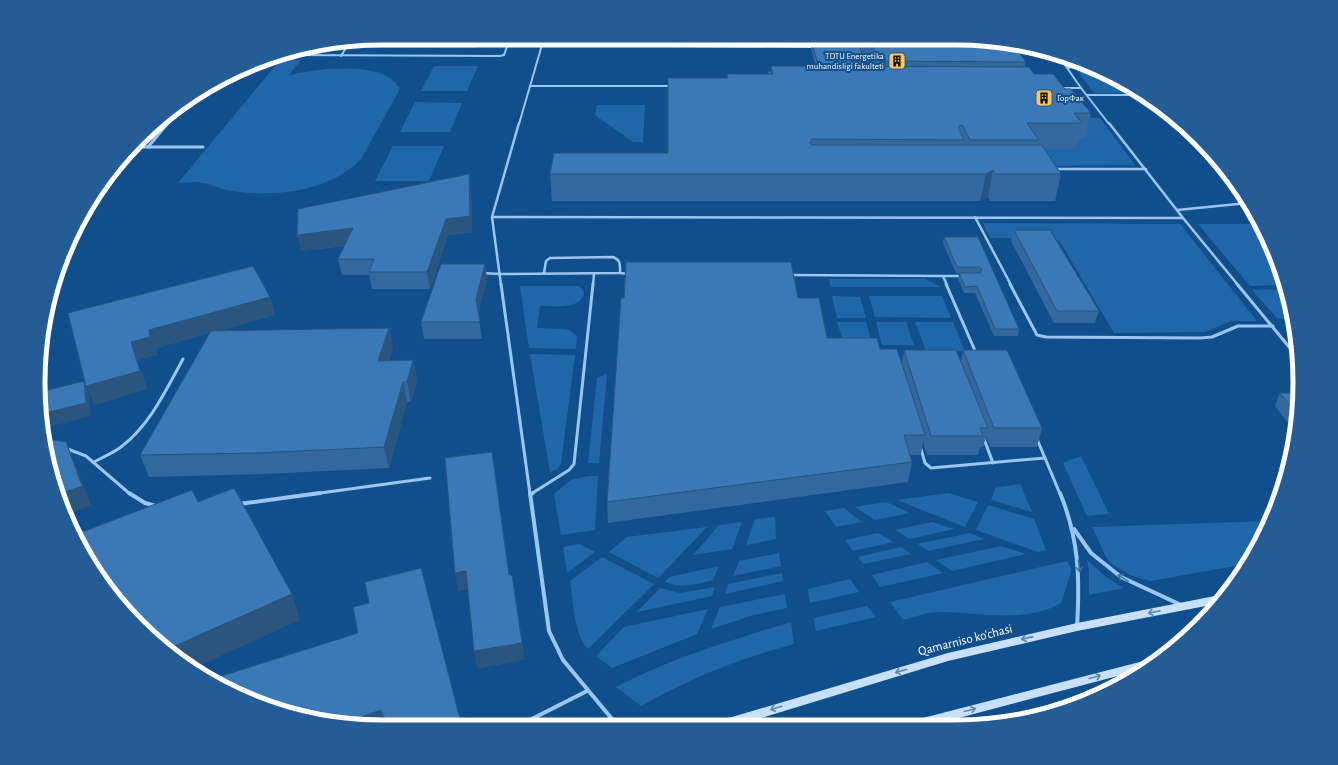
<svg xmlns="http://www.w3.org/2000/svg" width="1338" height="765" font-family="'Alegreya Sans',sans-serif">
  <style>
    .green { fill: #2067a9 }
    .lines { fill: none; stroke-linecap: round; stroke-linejoin: round }
    .lane-far3 { stroke: #99c7f1; stroke-width: 2 }
    .lane-far2 { stroke: #99c7f1; stroke-width: 2.5 }
    .lane-far1 { stroke: #99c7f1; stroke-width: 3 }
    .lane { stroke: #99c7f1; stroke-width: 4 }
    .street-far1 { stroke: #99c7f1; stroke-width: 2.5 }
    .street { stroke: #99c7f1; stroke-width: 3 }
    .secondary { fill: #c7e1fc; fill-rule: evenodd }
    .wall { fill: #32689d }
    .shaded-wall { fill: #29557f }
    .building { fill: #3a79b6; stroke: #29557f }
    .oneway { stroke: #3a73aa }
    .oneway2 { stroke: #5a89b9 }
    .labels { text-anchor: middle; stroke-width: 4; stroke-linejoin: round; paint-order: stroke }
    .far-poi-label { font-size: 9px; fill: #fff; stroke: #114f8c; text-anchor: end }
    .near-street-label { font-size: 13px; fill: #fff; stroke: #114f8c }
    .rim { fill: none; stroke: #fff; stroke-width: 5 }
  </style>
  <rect width="100%" height="100%" fill="#114f8c"/>
  <!-- green -->
  <g class="green">
    <path d="M 281,59 L 301,60 L 289,75 C 316,69 385,59 400,89 L 361,159 C 331,191 273,198 232,191 C 222,190 212,184 203,183 C 195,181 186,183 178,183 Z"/>
    <path d="M 434,66 L 478,66 L 467,91 L 421,91 Z"/>
    <path d="M 1088,66 L 1128,84 L 1141,93 L 1094,93 L 1076,69 Z"/>
    <path d="M 415,102 L 462,103 L 450,132 L 400,132 Z"/>
    <path d="M 597,105 L 645,105 L 643,142 L 633,142 L 595,115 Z"/>
    <path d="M 1069,117 L 1100,118 L 1135,165 L 1012,166 L 1002,149 Z"/>
    <path d="M 393,146 L 444,146 L 429,181 L 375,181 Z"/>
    <path d="M 983,223 L 1180,224 L 1257,321 L 1231,321 L 1205,332 L 1114,333 L 1059,240 L 1049,240 L 1047,238 L 990,238 Z"/>
    <path d="M 1198,224 L 1260,224 L 1285,285 L 1250,286 Z"/>
    <path d="M 829,279 L 925,279 L 941,287 L 831,287 Z"/>
    <path d="M 520,286 L 579,286 L 584,293 C 581,310 553,306 540,306 L 537,328 L 562,329 L 569,330 L 577,336 L 576,349 L 529,348 Z"/>
    <path d="M 1287,289 L 1293,321 L 1277,318 L 1252,290 Z"/>
    <path d="M 832,296 L 860,297 L 866,318 L 837,318 Z"/>
    <path d="M 869,296 L 942,296 L 951,318 L 875,317 Z"/>
    <path d="M 837,322 L 866,322 L 872,344 L 843,340 Z"/>
    <path d="M 876,322 L 906,322 L 914,345 L 882,345 Z"/>
    <path d="M 915,322 L 953,322 L 965,351 L 926,351 Z"/>
    <path d="M 530,354 L 575,355 L 561,463 L 558,469 L 550,472 Z"/>
    <path d="M 607,374 L 599,463 L 588,463 L 597,378 Z"/>
    <path d="M 1081,456 L 1109,514 L 1087,516 L 1063,463 Z"/>
    <path d="M 589,476 L 598,476 L 595,530 L 561,535 L 554,494 L 571,480 Z"/>
    <path d="M 1020,484 L 1032,512 L 991,500 L 995,488 Z"/>
    <path d="M 948,493 L 978,502 L 965,527 L 897,500 Z"/>
    <path d="M 886,502 L 910,513 L 875,520 L 855,507 Z"/>
    <path d="M 988,505 L 1034,519 L 1046,550 L 1038,552 L 976,530 Z"/>
    <path d="M 844,508 L 862,522 L 836,527 L 825,511 Z"/>
    <path d="M 775,517 L 776,539 L 746,545 L 755,519 Z"/>
    <path d="M 1269,521 L 1254,555 L 1247,564 L 1150,581 L 1130,575 L 1113,565 L 1107,559 L 1092,527 Z"/>
    <path d="M 742,522 L 732,549 L 693,555 L 719,525 Z"/>
    <path d="M 932,522 L 954,529 L 910,539 L 895,530 Z"/>
    <path d="M 707,527 L 658,578 L 609,552 L 627,537 Z"/>
    <path d="M 878,533 L 893,542 L 853,551 L 845,540 Z"/>
    <path d="M 970,533 L 984,539 L 928,551 L 918,544 Z"/>
    <path d="M 579,544 L 595,552 L 567,573 L 563,547 Z"/>
    <path d="M 1001,546 L 1026,554 L 952,571 L 936,560 Z"/>
    <path d="M 901,547 L 911,554 L 863,564 L 858,557 Z"/>
    <path d="M 779,553 L 781,566 L 733,576 L 739,561 Z"/>
    <path d="M 602,557 L 654,584 L 588,649 C 574,635 573,600 570,581 Z"/>
    <path d="M 1087,560 L 1105,576 L 1123,588 L 1089,595 L 1089,570 Z"/>
    <path d="M 1067,561 L 1071,568 L 1071,572 L 1061,603 C 1024,624 980,612 939,612 C 928,612 914,617 903,620 L 890,602 Z"/>
    <path d="M 927,562 L 943,573 L 880,587 L 872,575 Z"/>
    <path d="M 719,566 L 713,580 C 697,584 680,589 665,582 L 669,577 Z"/>
    <path d="M 782,573 L 783,581 L 725,594 L 728,584 Z"/>
    <path d="M 850,579 L 859,592 L 810,603 L 808,589 Z"/>
    <path d="M 715,587 L 712,596 L 637,612 L 660,588 L 680,593 Z"/>
    <path d="M 785,594 L 787,608 L 754,615 L 711,629 L 720,607 Z"/>
    <path d="M 867,606 L 876,617 L 816,631 L 814,618 Z"/>
    <path d="M 708,609 L 697,634 L 612,668 L 596,656 L 624,627 Z"/>
    <path d="M 791,622 L 794,644 C 740,658 689,679 641,706 L 616,687 C 671,658 732,640 791,622 Z"/>
  </g>
  <g class="lines">
    <!-- lane-far3 -->
    <g class="lane-far3">
      <path d="M 542,45 L 813,47"/>
      <path d="M 282,55 L 500,56 L 504,55 L 510,38 L 544,38"/>
      <path d="M 1058,55 L 1081,88"/>
      <path d="M 341,56 L 349,43"/>
      <path d="M 1068,68 L 1083,64"/>
      <path d="M 530,86 L 672,86"/>
      <path d="M 1062,88 L 1081,88 L 1109,124"/>
      <path d="M 1087,95 L 1143,95"/>
      <path d="M 519,124 L 544,38"/>
    </g>
    <!-- lane-far2 -->
    <g class="lane-far2">
      <path d="M 1054,169 L 1146,169"/>
      <path d="M 1177,210 L 1248,203"/>
      <path d="M 492,217 L 1183,218 L 1109,123"/>
      <path d="M 975,217 L 1011,285"/>
      <path d="M 1183,218 L 1238,285"/>
      <path d="M 483,273 L 499,274 L 620,273 C 620,265 621,260 613,257 L 550,258 L 546,261 L 544,273"/>
      <path d="M 620,273 L 629,274"/>
      <path d="M 791,275 L 943,276 L 947,285"/>
      <path d="M 943,276 L 961,276"/>
      <path d="M 501,285 L 492,217 L 519,123"/>
      <path d="M 593,285 L 594,274"/>
    </g>
    <!-- lane-far1 -->
    <g class="lane-far1">
      <path d="M 501,284 L 530,494"/>
      <path d="M 946,284 L 976,353"/>
      <path d="M 1010,284 L 1037,335 L 1046,337 L 1201,338 L 1212,337 L 1238,326 L 1273,326"/>
      <path d="M 1237,284 L 1299,359"/>
      <path d="M 984,439 L 993,463"/>
      <path d="M 1037,439 L 1045,458"/>
      <path d="M 65,448 L 86,456 L 130,494"/>
      <path d="M 921,449 L 925,463 L 931,468 L 1045,458 L 1060,494"/>
      <path d="M 94,462 C 103,457 113,453 121,447 C 150,425 166,390 183,359"/>
      <path d="M 313,494 L 430,478"/>
      <path d="M 531,494 L 569,470 L 574,464 L 593,284"/>
    </g>
    <!-- lane -->
    <g class="lane">
      <path d="M 129,493 L 145,503 L 156,506"/>
      <path d="M 530,493 L 549,631 L 563,660 L 617,725"/>
      <path d="M 1060,493 C 1079,539 1080,578 1077,627"/>
      <path d="M 531,494 L 533,493"/>
      <path d="M 239,504 L 320,493"/>
      <path d="M 1074,529 L 1091,553 L 1121,577 L 1179,604"/>
      <path d="M 518,726 L 587,691"/>
    </g>
    <!-- street-far1 -->
    <path class="street-far1" d="M 167,124 L 177,112 L 175,108"/>
    <!-- street -->
    <g class="street">
      <path d="M 138,147 L 203,147"/>
      <path d="M 148,147 L 168,123"/>
    </g>
    <!-- secondary -->
    <g class="secondary">
      <path d="M 1220,595 L 1222,596 L 1216,604 L 1077,631 L 948,661 L 738,725 L 716,725 L 718,722 L 722,720 L 948,653 L 1077,623 Z"/>
      <path d="M 1155,658 L 1159,659 L 1148,668 L 936,724 L 913,724 L 915,721 L 919,719 Z"/>
    </g>
  </g>
  <!-- wall -->
  <g class="wall">
    <path d="M 382,38 L 480,38 L 475,48 L 364,48 L 362,41 Z"/>
    <path d="M 808,39 L 978,39 L 1026,62 L 1025,67 L 1034,74 L 1065,89 L 1091,113 L 1085,138 L 1078,138 L 1076,149 L 1044,149 L 1061,174 L 1055,201 L 990,201 L 988,197 L 980,201 L 552,201 L 550,174 L 668,153 L 727,78 L 727,74 L 768,74 L 768,71 L 771,71 L 771,66 L 816,66 L 811,49 L 811,44 L 809,44 Z"/>
    <path d="M 469,174 L 471,189 L 472,232 L 448,235 L 430,289 L 372,289 L 369,275 L 342,275 L 338,259 L 344,246 L 301,251 Z"/>
    <path d="M 1014,230 L 1099,311 L 1095,323 L 1054,323 L 1011,241 Z"/>
    <path d="M 944,237 L 978,237 L 1019,329 L 1018,336 L 994,336 L 975,293 L 964,293 L 958,279 L 959,273 L 956,273 L 943,243 Z"/>
    <path d="M 485,264 L 487,279 L 478,313 L 482,339 L 424,339 L 421,322 Z"/>
    <path d="M 270,297 L 275,315 L 216,331 L 389,328 L 393,348 L 389,361 L 413,360 L 417,380 L 411,402 L 407,402 L 389,468 L 263,474 L 149,477 L 140,455 L 210,333 L 156,348 L 157,355 L 137,360 L 147,389 L 94,405 L 68,313 Z"/>
    <path d="M 827,338 L 880,349 L 902,362 L 904,350 L 961,361 L 963,350 L 1042,428 L 1037,447 L 990,447 L 986,437 L 983,447 L 980,447 L 978,455 L 927,455 L 923,442 L 921,455 L 910,455 L 912,462 L 908,482 L 608,523 L 607,502 Z"/>
    <path d="M 1280,393 L 1298,393 L 1297,428 L 1296,432 L 1295,432 L 1275,406 Z"/>
    <path d="M 210,681 L 461,726 L 360,726 Z"/>
  </g>
  <!-- shaded-wall -->
  <g class="shaded-wall">
    <path d="M 474,38 L 480,38 L 475,48 Z"/>
    <path d="M 993,170 L 988,197 L 980,201 L 986,174 Z"/>
    <path d="M 469,174 L 471,189 L 472,232 L 448,235 L 430,289 L 427,272 L 446,219 Z"/>
    <path d="M 353,228 L 356,244 L 301,251 L 297,235 Z"/>
    <path d="M 485,264 L 487,279 L 478,315 L 476,299 Z"/>
    <path d="M 270,297 L 275,315 L 156,348 L 157,355 L 137,360 L 147,389 L 94,405 L 86,386 L 131,342 L 149,330 Z"/>
    <path d="M 389,328 L 393,348 L 382,381 L 378,361 Z"/>
    <path d="M 413,360 L 417,380 L 411,402 L 407,382 Z"/>
    <path d="M 84,381 L 89,394 L 91,416 L 44,428 L 41,414 Z"/>
    <path d="M 403,382 L 407,402 L 389,468 L 384,447 Z"/>
    <path d="M 66,442 L 74,461 L 91,505 L 65,515 L 60,494 Z"/>
    <path d="M 466,571 L 469,589 L 458,591 L 455,573 Z"/>
    <path d="M 292,594 L 300,620 L 194,668 L 170,648 Z"/>
    <path d="M 522,643 L 525,660 L 477,669 L 474,651 Z"/>
    <path d="M 381,710 L 385,726 L 360,726 L 343,723 Z"/>
    <path d="M 460,719 L 461,726 L 446,726 Z"/>
  </g>
  <!-- building -->
  <g class="building">
    <path d="M 869,39 L 978,39 L 1014,46 L 1026,62 L 880,61 Z"/>
    <path d="M 811,42 L 857,42 L 868,66 L 819,66 Z"/>
    <path d="M 771,66 L 1029,67 L 1034,74 L 1053,74 L 1065,89 L 1071,89 L 1091,113 L 1074,113 L 1082,123 L 1027,123 L 1039,140 L 970,140 L 963,126 L 960,125 L 958,128 L 964,140 L 812,139 L 810,142 L 812,145 L 1042,145 L 1061,174 L 995,174 L 993,170 L 986,174 L 550,174 L 554,153 L 668,153 L 668,78 L 728,78 L 727,74 L 773,74 Z"/>
    <path d="M 768,71 L 771,71 L 771,74 L 769,74 Z"/>
    <path d="M 469,174 L 470,216 L 446,219 L 427,272 L 369,272 L 374,259 L 338,259 L 353,228 L 297,235 L 298,209 Z"/>
    <path d="M 1014,230 L 1050,230 L 1099,311 L 1057,311 Z"/>
    <path d="M 944,237 L 978,237 L 1019,329 L 995,329 L 977,286 L 965,287 L 959,273 L 980,273 L 982,269 L 979,267 L 957,267 Z"/>
    <path d="M 626,262 L 791,262 L 798,298 L 819,298 L 827,338 L 877,338 L 880,349 L 897,349 L 925,435 L 904,435 L 912,462 L 607,502 L 621,298 L 624,298 Z"/>
    <path d="M 441,264 L 485,264 L 476,299 L 480,322 L 421,322 Z"/>
    <path d="M 253,266 L 270,297 L 149,330 L 150,337 L 131,342 L 140,371 L 86,386 L 68,313 Z"/>
    <path d="M 389,328 L 378,361 L 413,360 L 407,382 L 403,382 L 384,447 L 256,453 L 140,455 L 211,331 Z"/>
    <path d="M 904,350 L 956,350 L 988,428 L 980,428 L 983,436 L 931,436 Z"/>
    <path d="M 963,350 L 1007,350 L 1042,428 L 994,428 Z"/>
    <path d="M 84,381 L 86,403 L 41,414 L 39,405 L 40,392 Z"/>
    <path d="M 1280,393 L 1298,393 L 1297,414 Z"/>
    <path d="M 47,439 L 66,442 L 82,486 L 60,494 Z"/>
    <path d="M 492,452 L 509,575 L 512,575 L 522,643 L 474,651 L 466,571 L 455,573 L 445,458 Z"/>
    <path d="M 234,488 L 292,594 L 170,648 L 123,609 L 77,534 L 192,490 L 198,502 Z"/>
    <path d="M 421,568 L 460,719 L 446,726 L 388,726 L 381,710 L 343,723 L 272,709 L 209,680 L 358,633 L 353,607 L 369,603 L 365,582 Z"/>
  </g>
  <!-- one-way arrows -->
  <defs><path id="oneway-shaft" d="M-6 0H5M1.5-3L5.5 0L1.5 3" fill="none" stroke-width="1.6" stroke-linecap="round" stroke-linejoin="round"/></defs>
  <g class="oneway">
    <use href="#oneway-shaft" transform="translate(1079 566) rotate(85)"/>
    <use href="#oneway-shaft" transform="translate(1123 578) rotate(-149)"/>
  </g>
  <g class="oneway2">
    <use href="#oneway-shaft" transform="translate(1154 612) rotate(169)"/>
    <use href="#oneway-shaft" transform="translate(1027 638) rotate(167)"/>
    <use href="#oneway-shaft" transform="translate(901 671) rotate(164)"/>
    <use href="#oneway-shaft" transform="translate(1095 677) rotate(-15)"/>
    <use href="#oneway-shaft" transform="translate(776 708) rotate(163)"/>
    <use href="#oneway-shaft" transform="translate(970 710) rotate(-15)"/>
  </g>
  <!-- icons -->
  <defs>
    <g id="building-square" transform="scale(0.9)"><rect x="-9" y="-9" width="18" height="18" rx="4" fill="#ffc559" stroke="#114f8c"/><path d="M-4-6H4V6H1V3H-1V6H-4ZM-2.5-4.3h1.7v1.8h-1.7ZM.8-4.3h1.7v1.8H.8ZM-2.5-1h1.7V.8h-1.7ZM.8-1h1.7V.8H.8Z" fill="#111"/></g>
  </defs>
  <g fill-rule="evenodd">
    <use href="#building-square" x="897" y="61"/>
    <use href="#building-square" x="1044" y="98"/>
  </g>
  <g class="labels">
    <!-- far-poi labels -->
    <g class="far-poi-label">
      <text x="884" y="59">TDTU Energetika<tspan x="884" dy="10">muhandisligi fakulteti</tspan></text>
      <text x="1057" y="101" text-anchor="start">ГорФак</text>
    </g>
    <!-- near-street labels -->
    <g class="near-street-label">
      <text transform="translate(965 639) rotate(-14)" y="5">Qamarniso ko'chasi</text>
    </g>
  </g>
  <!-- crop -->
  <path d="M0 0H1338V765H0ZM382 45H956A337 337 0 0 1 1293 382V383A337 337 0 0 1 956 720H382A337 337 0 0 1 45 383V382A337 337 0 0 1 382 45Z" fill="#245d95" fill-rule="evenodd"/>
  <path class="rim" d="M382 45H956A337 337 0 0 1 1293 382V383A337 337 0 0 1 956 720H382A337 337 0 0 1 45 383V382A337 337 0 0 1 382 45Z"/>
</svg>
